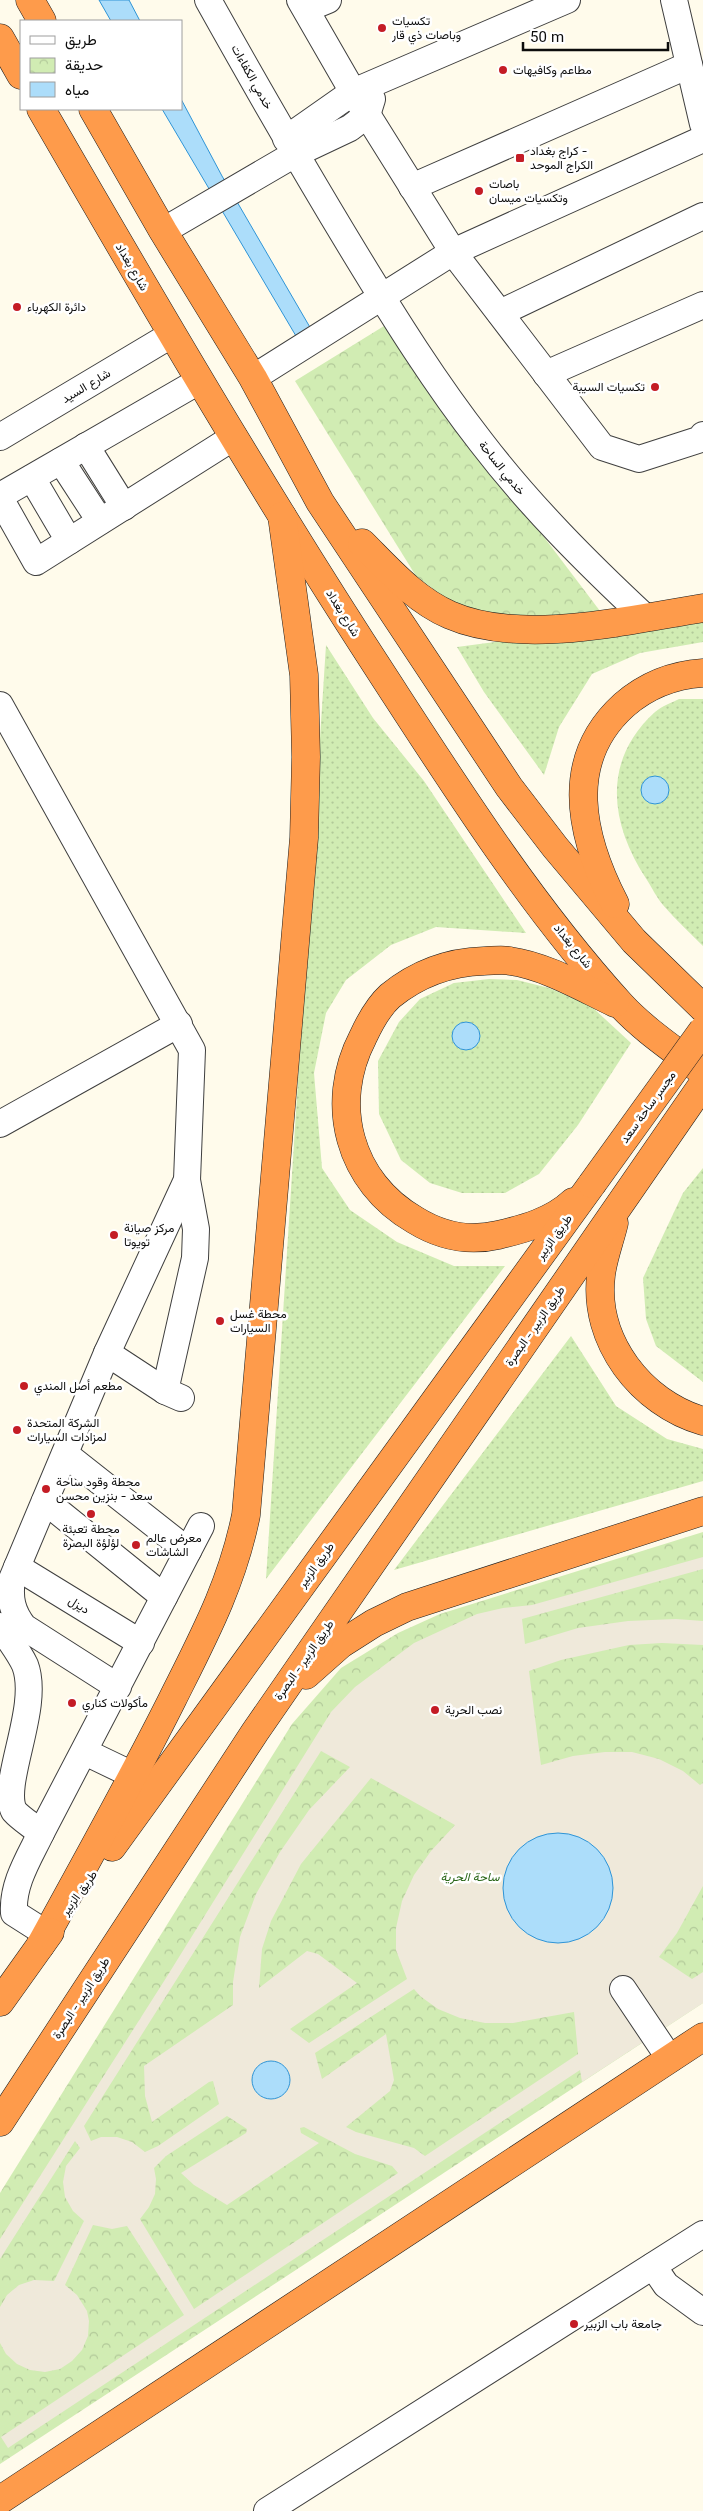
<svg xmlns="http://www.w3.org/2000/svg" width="703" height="2511" font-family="Georgia,Vazirmatn,serif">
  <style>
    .grass { fill: url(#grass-dots) }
    .park { fill: url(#park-crowns) }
    .plaza { fill: #efe9da; fill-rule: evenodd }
    .water { fill: #acddfa; stroke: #2f94d6 }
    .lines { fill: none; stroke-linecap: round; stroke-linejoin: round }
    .minor-casing { stroke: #3f3f3f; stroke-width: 28 }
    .highway-casing { stroke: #1d1d1d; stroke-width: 29 }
    .minor { stroke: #fff; stroke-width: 26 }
    .highway { stroke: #fe9b4b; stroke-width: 28 }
    .highway-bridge-casing { stroke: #1d1d1d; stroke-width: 29; stroke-linecap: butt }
    .highway-bridge { stroke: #fe9b4b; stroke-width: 28 }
    .poi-dot { fill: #c41c25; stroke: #fff; stroke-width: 2 }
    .labels { text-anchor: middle; stroke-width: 5; stroke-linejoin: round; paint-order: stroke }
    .poi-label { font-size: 12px; fill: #0c0c0c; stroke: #fff; text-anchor: start }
    .street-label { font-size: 12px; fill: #0c0c0c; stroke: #fff }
    .park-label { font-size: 12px; font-style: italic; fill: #2a6719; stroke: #fff }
  </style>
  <defs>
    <pattern id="grass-dots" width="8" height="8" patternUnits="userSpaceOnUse" patternTransform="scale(1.25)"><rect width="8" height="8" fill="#d1ecb3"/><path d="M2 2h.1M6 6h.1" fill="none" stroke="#b2c999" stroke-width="1.8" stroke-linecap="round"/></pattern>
    <pattern id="park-crowns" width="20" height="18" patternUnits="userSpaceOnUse" patternTransform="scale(1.25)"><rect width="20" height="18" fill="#d1ecb3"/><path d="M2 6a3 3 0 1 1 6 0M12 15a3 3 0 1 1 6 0" fill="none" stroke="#b2c999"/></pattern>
  </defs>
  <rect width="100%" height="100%" fill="#fffbeb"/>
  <!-- grass -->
  <g class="grass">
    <path d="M 703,614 L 703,642 L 640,653 L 592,674 L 559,727 L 544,775 L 484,692 L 457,647 Z"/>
    <path d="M 326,645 L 373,718 L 424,781 L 526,933 L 436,927 L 391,945 L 346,980 L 326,1013 L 314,1073 L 322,1168 L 350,1210 L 397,1242 L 454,1266 L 505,1266 L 266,1579 Z"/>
    <path d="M 679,699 L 703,699 L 703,946 C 690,933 676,920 663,905 C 657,898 652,888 647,880 C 610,824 601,761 655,712 C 662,706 671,703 679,699 Z"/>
    <path d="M 489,979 L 517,980 L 549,988 L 575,999 L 592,1007 L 631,1043 L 578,1125 L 539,1174 L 505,1193 L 462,1193 L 430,1183 L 401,1160 L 379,1114 L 378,1061 L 399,1022 L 420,999 L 454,983 Z"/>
    <path d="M 703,1168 L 703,1382 L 656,1346 L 646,1319 L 643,1278 L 683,1193 Z"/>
    <path d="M 571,1336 L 616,1406 L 667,1439 L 703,1449 L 703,1481 L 394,1570 Z"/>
  </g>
  <!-- park -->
  <g class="park">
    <path d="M 384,326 L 600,611 L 529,619 L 457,607 L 416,576 L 295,381 Z"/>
    <path d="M 703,1532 L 703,2003 L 0,2464 L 0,2193 L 292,1724 L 341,1668 L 398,1633 L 440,1614 Z"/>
  </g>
  <!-- plaza -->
  <path class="plaza" d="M 703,1557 L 703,1569 L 522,1619 L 525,1644 L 578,1628 L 628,1621 L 676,1619 L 703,1621 L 703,1645 L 662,1643 L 629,1645 L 561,1660 L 529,1671 L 541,1765 L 573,1756 L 605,1752 L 632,1752 L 659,1759 L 683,1771 L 700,1785 L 703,1783 L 703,1886 L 677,1933 L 659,1957 L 692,1979 L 703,1972 L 703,2003 L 582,2082 L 580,2070 L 8,2448 L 1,2437 L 184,2315 L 127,2226 L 112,2229 L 93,2225 L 65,2285 L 77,2295 L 87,2311 L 89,2321 L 88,2336 L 82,2350 L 72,2361 L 60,2369 L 45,2372 L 30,2370 L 17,2364 L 6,2354 L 0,2343 L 0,2307 L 7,2295 L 19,2285 L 34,2280 L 54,2281 L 84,2221 L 73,2211 L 65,2197 L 63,2182 L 66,2166 L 80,2148 L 75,2141 L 0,2259 L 0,2239 L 166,1978 L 331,1712 L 355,1687 L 414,1643 L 477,1614 L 503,1608 L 532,1605 ZM 321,1751 L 350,1767 L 309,1810 L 280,1852 L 256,1894 L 240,1937 L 233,1982 L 233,2005 L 144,2066 L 145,2096 L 152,2122 L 209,2082 L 213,2081 L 219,2104 L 158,2146 L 145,2152 L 132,2142 L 117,2137 L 101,2137 L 91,2141 L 84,2126 ZM 371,1778 L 455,1825 L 431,1851 L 414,1875 L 402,1901 L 396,1928 L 396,1950 L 407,1979 L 309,2043 L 290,2029 L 357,1983 L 318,1954 L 307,1951 L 259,1988 L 262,1949 L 271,1921 L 301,1864 ZM 414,1989 L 420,1996 L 438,2009 L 460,2018 L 485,2023 L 513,2023 L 574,2012 L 578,2054 L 425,2156 L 414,2148 L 356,2132 L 346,2127 L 390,2091 L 394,2080 L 386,2034 L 322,2079 L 315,2053 ZM 227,2116 L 247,2129 L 246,2133 L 181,2173 L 194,2185 L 227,2205 L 319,2143 L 301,2133 L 300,2128 L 304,2127 L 355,2154 L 392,2166 L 398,2173 L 194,2309 L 140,2219 L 149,2207 L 155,2194 L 156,2179 L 154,2168 L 166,2156 Z"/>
  <!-- water -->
  <g class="water">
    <path d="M 99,0 L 129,0 L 140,21 L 111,21 Z"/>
    <path d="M 181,99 L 222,176 L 311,329 L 296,336 L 162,109 L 181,109 Z"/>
    <circle cx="655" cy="790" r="14"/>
    <circle cx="466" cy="1036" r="14"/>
    <circle cx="558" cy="1888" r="55"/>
    <circle cx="271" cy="2080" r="19"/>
  </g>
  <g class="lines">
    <!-- minor casing -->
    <g class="minor-casing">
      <g id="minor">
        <path d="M 208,0 C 256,86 305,171 356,255 C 395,319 435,383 481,442 C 530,506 587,563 646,618"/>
        <path d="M 300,0 L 353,92 L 453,252 L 602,447 L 639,459 L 701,439 L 703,435"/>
        <path d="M 674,0 L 703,124"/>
        <path d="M 306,9 L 328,0"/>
        <path d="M 286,139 L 353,92 L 567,0"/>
        <path d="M 412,187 L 689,65"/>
        <path d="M 163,231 L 295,154 L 350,128 L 367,115 L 372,99"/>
        <path d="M 500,313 L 703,216"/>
        <path d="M 546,374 L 703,305"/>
        <path d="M 253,378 L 453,252 L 703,139"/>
        <path d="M 0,437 L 171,335"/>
        <path d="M 86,446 L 124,507"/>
        <path d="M 61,461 L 100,521"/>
        <path d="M 32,478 L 69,541"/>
        <path d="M 0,496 L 199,381"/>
        <path d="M 0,498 L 36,562 L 234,437"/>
        <path d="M 0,705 L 192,1050 L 187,1180 L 107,1353 L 12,1579 C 9,1598 12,1612 24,1627 L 118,1687"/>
        <path d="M 0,1124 L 179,1024"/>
        <path d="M 107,1353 L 165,1391 L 181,1398"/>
        <path d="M 165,1391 L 195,1258 L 196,1229 L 187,1180"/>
        <path d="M 65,1454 L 188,1551"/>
        <path d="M 45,1501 L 164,1597"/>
        <path d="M 17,1567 L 141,1643"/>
        <path d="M 0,1626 C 8,1638 19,1652 25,1665 C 41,1707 0,1783 14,1811 C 21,1819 33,1826 41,1833"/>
        <path d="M 85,1752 L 135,1776"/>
        <path d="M 47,1934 L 14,1913 C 12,1884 29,1858 41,1833 L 201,1526"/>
        <path d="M 623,1989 L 670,2059"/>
        <path d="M 653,2266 L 666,2285 L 703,2312"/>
        <path d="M 267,2511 L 703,2234"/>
      </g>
    </g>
    <!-- highway casing -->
    <g class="highway-casing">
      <g id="highway">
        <path d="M 30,0 L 42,21"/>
        <path d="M 0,38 L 21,75"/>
        <path d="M 41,109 C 152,301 264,493 386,680 C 458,791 532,907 621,1005 C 644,1030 676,1051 703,1072"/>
        <path d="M 93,109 L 163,231 L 253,378 L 320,502 L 509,787 L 555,847 L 634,941 L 703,1008"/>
        <path d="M 362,543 C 388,569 415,600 450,615 C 521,646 629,620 703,608"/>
        <path d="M 615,904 C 581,838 562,761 624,705 C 647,685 672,675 703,673"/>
        <path d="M 573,1202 C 553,1221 524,1229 498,1235 C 468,1242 441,1236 415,1220 C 349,1182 328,1104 363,1037 C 369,1024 379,1006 390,996 C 417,974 450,962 484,961 C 492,961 502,959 510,961 C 546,966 583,988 615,1003"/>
        <path d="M 614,1223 C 610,1240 603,1258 601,1275 C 593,1341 641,1403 703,1421"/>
        <path d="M 306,1675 L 341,1644 L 374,1623 L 407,1607 L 703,1511"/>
        <path d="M 112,1847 L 592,1184"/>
        <path d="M 40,1946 C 85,1864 131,1782 173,1698 C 204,1636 232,1584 246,1515 L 304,838 L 306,757 L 304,675 L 282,516"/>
        <path d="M 0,2002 L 50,1932"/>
        <path d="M 0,2122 L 255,1732 L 703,1084"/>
        <path d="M 0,2500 L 703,2037"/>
      </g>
    </g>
    <!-- minor -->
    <use href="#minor" class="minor"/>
    <!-- highway -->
    <use href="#highway" class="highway"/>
    <!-- highway-bridge casing -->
    <g class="highway-bridge-casing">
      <path id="highway-bridge" d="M 592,1184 L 703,1030"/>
    </g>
    <!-- highway-bridge -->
    <use href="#highway-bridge" class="highway-bridge"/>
  </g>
  <!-- markers -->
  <g class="poi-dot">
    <circle cx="382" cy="28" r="5"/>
    <circle cx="503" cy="70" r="5"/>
    <rect x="515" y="153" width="10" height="10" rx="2.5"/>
    <circle cx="479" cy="191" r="5"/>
    <circle cx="17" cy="307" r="5"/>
    <circle cx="655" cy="387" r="5"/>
    <circle cx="114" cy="1235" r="5"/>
    <circle cx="220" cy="1321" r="5"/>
    <circle cx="24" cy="1386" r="5"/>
    <circle cx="17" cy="1430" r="5"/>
    <circle cx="46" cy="1489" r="5"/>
    <circle cx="91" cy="1514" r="5"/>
    <circle cx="136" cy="1545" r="5"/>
    <circle cx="72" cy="1703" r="5"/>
    <circle cx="435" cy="1710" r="5"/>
    <circle cx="574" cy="2324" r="5"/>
  </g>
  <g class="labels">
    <!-- poi labels -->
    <g class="poi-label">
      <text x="392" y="25">تكسيات<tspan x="392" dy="14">وباصات ذي قار</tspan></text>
      <text x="513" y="74">مطاعم وكافيهات</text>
      <text x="530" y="155">كراج بغداد -<tspan x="530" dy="14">الكراج الموحد</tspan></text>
      <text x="489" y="188">باصات<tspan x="489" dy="14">وتكسيات ميسان</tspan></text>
      <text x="27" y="311">دائرة الكهرباء</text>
      <text x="645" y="391" text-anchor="end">تكسيات السيبة</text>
      <text x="124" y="1232">مركز صيانة<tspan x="124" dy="14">تويوتا</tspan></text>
      <text x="230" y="1318">محطة غسل<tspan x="230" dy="14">السيارات</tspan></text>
      <text x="34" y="1390">مطعم أصل المندي</text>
      <text x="27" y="1427">الشركة المتحدة<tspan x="27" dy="14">لمزادات السيارات</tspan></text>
      <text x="56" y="1486">محطة وقود ساحة<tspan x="56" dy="14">سعد - بنزين محسن</tspan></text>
      <text x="91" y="1533" text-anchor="middle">محطة تعبئة<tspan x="91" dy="14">لؤلؤة البصرة</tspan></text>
      <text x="146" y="1542">معرض عالم<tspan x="146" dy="14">الشاشات</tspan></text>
      <text x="82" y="1707">مأكولات كناري</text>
      <text x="445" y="1714">نصب الحرية</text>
      <text x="584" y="2328">جامعة باب الزبير</text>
    </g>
    <!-- street labels -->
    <g class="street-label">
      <text transform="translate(252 77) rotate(61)" y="4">خدمي الكفاءات</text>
      <text transform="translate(132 267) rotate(60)" y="4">شارع بغداد</text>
      <text transform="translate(86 386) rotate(-31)" y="4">شارع السيد</text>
      <text transform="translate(502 468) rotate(51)" y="4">خدمي الساحة</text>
      <text transform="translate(343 613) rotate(58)" y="4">شارع بغداد</text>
      <text transform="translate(573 946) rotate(51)" y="4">شارع بغداد</text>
      <text transform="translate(648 1107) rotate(-54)" y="4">مجسر ساحة سعد</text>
      <text transform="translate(554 1237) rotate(-54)" y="4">طريق الزبير</text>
      <text transform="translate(535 1326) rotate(-55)" y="4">طريق الزبير - البصرة</text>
      <text transform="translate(316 1565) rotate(-54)" y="4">طريق الزبير</text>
      <text transform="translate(79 1605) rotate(32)" y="4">ديزل</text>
      <text transform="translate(304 1660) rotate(-55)" y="4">طريق الزبير - البصرة</text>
      <text transform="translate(79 1893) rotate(-54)" y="4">طريق الزبير</text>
      <text transform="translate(81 1998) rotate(-57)" y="4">طريق الزبير - البصرة</text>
    </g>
    <!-- park labels -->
    <g class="park-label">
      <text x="470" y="1881">ساحة الحرية</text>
    </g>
  </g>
  <!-- legend -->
  <rect x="20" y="20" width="162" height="90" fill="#ffffff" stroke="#9e9e9e"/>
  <rect x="30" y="36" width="25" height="8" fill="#ffffff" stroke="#9e9e9e"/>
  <text x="65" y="45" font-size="15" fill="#0c0c0c">طريق</text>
  <rect x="30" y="58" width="25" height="15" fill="url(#park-crowns)" stroke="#9e9e9e"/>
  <text x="65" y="70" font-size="15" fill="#0c0c0c">حديقة</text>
  <rect x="30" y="82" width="25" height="15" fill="#acddfa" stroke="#9e9e9e"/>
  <text x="65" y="95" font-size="15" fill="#0c0c0c">مياه</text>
  <!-- scale -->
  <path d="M523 42v8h145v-8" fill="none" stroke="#0c0c0c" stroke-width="2.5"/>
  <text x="530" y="42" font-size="15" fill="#0c0c0c" stroke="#ffffff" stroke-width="4" paint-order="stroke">50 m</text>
</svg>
